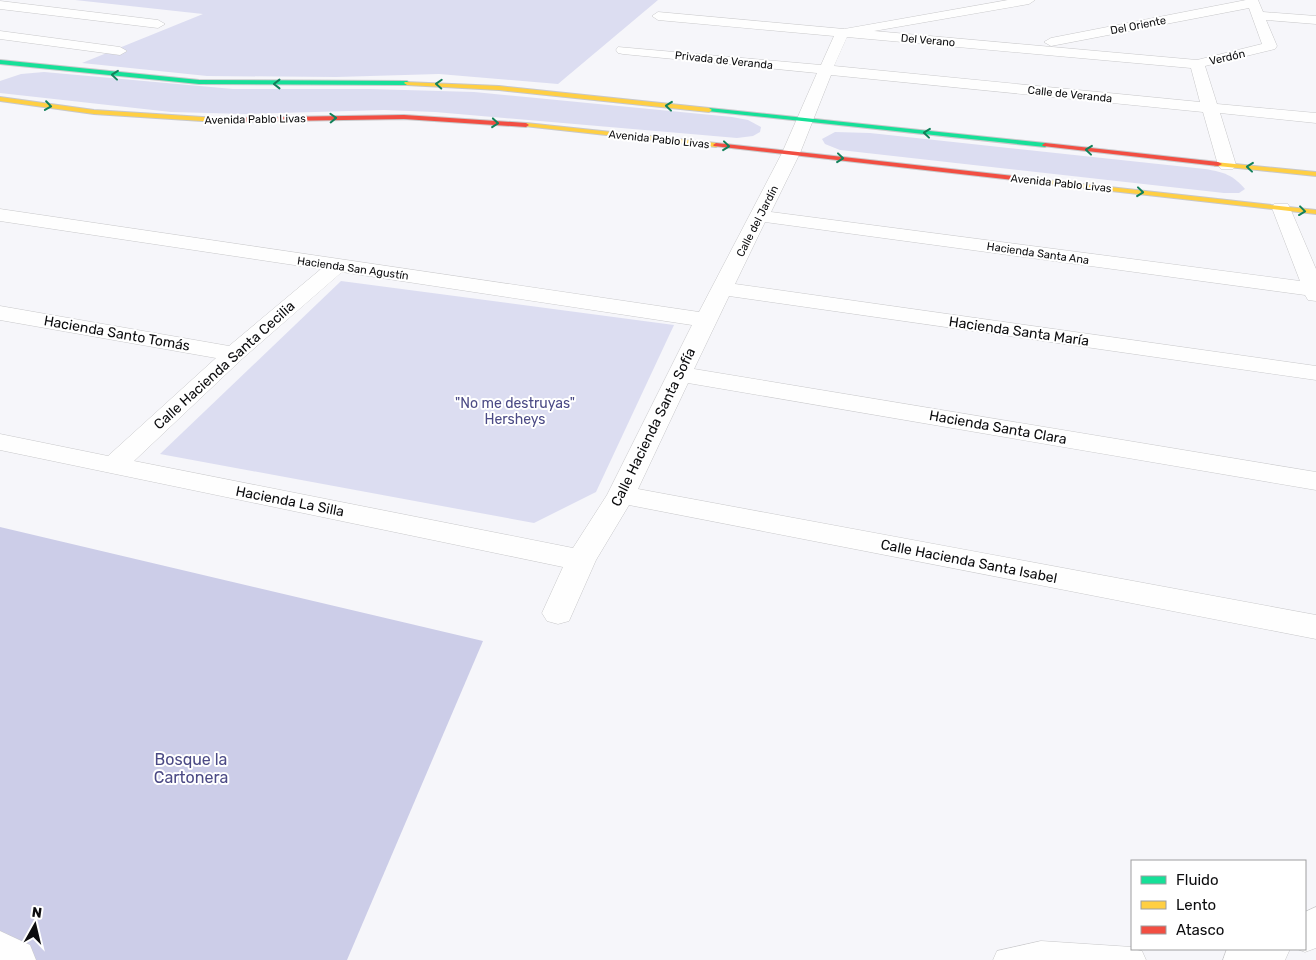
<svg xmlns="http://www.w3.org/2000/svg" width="1316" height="960" font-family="Rubik,sans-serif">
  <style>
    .green { fill: #dcddf1 }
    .forest { fill: #cccde8 }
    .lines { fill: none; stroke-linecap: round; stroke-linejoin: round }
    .lane-casing { stroke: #c8c8ca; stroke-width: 1 }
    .street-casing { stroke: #c8c8ca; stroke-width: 1 }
    .fast-casing { stroke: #c8c8ca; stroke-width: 2 }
    .slow-casing { stroke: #c8c8ca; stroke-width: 2 }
    .jam-casing { stroke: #c8c8ca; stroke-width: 2 }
    .lane { fill: #fefefe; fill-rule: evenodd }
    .street { fill: #fefefe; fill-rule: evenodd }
    .fast { fill: #16e098; fill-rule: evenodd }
    .slow { fill: #ffcf43; fill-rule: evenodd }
    .jam { fill: #f24e42; fill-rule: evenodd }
    .oneway { stroke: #12815a }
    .labels { text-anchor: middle; stroke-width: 4; stroke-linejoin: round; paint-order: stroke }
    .far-street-label { font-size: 11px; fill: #0c0c0e; stroke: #fff }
    .street-label { font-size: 14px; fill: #0c0c0e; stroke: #fff }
    .park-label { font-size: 14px; fill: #4b4a85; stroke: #fff }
    .near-park-label { font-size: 16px; fill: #4b4a85; stroke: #fff }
  </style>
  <rect width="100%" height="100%" fill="#f6f6fa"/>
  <!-- green -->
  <g class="green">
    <path d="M 75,0 L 658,0 L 558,84 L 439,74 L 336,77 L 207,76 L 82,63 L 203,14 Z"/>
    <path d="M 44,72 L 233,89 L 370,89 L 474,92 L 732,117 L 748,120 L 761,127 L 760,132 L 753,136 L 737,138 L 435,112 L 384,110 L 245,114 L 171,112 L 0,93 L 0,81 L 21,74 Z"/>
    <path d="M 835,132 L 870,133 L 1205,169 C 1224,172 1233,175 1245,189 L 1239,193 L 1224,193 L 840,150 L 825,144 L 822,139 Z"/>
    <path d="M 341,281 L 674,325 L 596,492 L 534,523 L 160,454 Z"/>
  </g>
  <!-- forest -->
  <path class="forest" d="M 0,527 L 483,641 L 347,960 L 0,960 Z"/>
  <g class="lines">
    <!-- lane casing -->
    <g class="lane-casing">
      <path id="lane" d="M 1041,941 L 1132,947 L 1132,949 L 1142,951 L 1146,960 L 993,960 L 997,951 Z"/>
    </g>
    <!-- street casing -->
    <g class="street-casing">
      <g id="street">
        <path d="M 1008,0 L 1035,0 L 1029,4 L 874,31 L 1197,60 L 1262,44 L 1249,8 L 1051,46 L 1044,42 L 1051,38 L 1246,0 L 1258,0 L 1263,12 L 1316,16 L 1316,24 L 1266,20 L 1277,46 L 1275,49 L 1205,66 L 1217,104 L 1316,113 L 1316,123 L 1220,113 L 1236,165 L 1233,169 L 1221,169 L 1218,165 L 1203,112 L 831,75 L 800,153 L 771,212 L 1300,281 L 1272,208 L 1274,204 L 1288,204 L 1290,208 L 1316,269 L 1316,301 L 1308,300 L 1305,295 L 765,222 L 735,284 L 1316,366 L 1316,380 L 729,296 L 694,369 L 1316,472 L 1316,490 L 688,383 L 638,489 L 1316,615 L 1316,639 L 629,505 L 596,560 L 569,621 L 558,624 L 547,621 L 542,613 L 563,567 L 0,450 L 0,434 L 108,456 L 216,358 L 0,320 L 0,306 L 229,346 L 321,269 L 0,221 L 0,209 L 699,312 L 782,153 L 817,73 L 623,54 L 618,53 L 616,50 L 618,47 L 821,65 L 834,36 L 658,20 L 652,16 L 658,12 L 844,29 ZM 847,37 L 1191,68 L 1200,102 L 834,66 ZM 342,272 L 692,325 L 607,495 L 573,548 L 134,461 L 242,359 Z"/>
        <path d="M 0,1 L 158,20 L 165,24 L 158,28 L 0,9 Z"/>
        <path d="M 0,31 L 120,47 L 127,51 L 120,55 L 0,39 Z"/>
        <path d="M 1316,907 L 1316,948 L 1305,952 L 1297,949 L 1305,949 L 1305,912 Z"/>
        <path d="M 0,931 L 30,945 L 36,960 L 0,960 Z"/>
        <path d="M 1227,949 L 1290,949 L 1285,960 L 1223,960 Z"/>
      </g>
    </g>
    <!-- fast casing -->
    <g class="fast-casing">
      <g id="fast">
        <path d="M 0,60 L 199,80 L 407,81 L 410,83 L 407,85 L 199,84 L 0,64 Z"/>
        <path d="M 709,108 L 1045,143 L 1048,145 L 1045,147 L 707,111 L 706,110 Z"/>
      </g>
    </g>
    <!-- slow casing -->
    <g class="slow-casing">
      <g id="slow">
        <path d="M 405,82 L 499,86 L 709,108 L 712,110 L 709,112 L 499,90 L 407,85 L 404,83 Z"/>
        <path d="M 0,97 L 94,110 L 218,118 L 221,120 L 218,122 L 94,114 L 0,101 Z"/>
        <path d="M 526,123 L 716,143 L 719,145 L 716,147 L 524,126 L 524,124 Z"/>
        <path d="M 1215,162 L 1316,172 L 1316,176 L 1218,166 L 1215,166 Z"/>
        <path d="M 1019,177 L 1316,210 L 1316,214 L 1022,181 L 1018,179 Z"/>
      </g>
    </g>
    <!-- jam casing -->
    <g class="jam-casing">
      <g id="jam">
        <path d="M 404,115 L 526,123 L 529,125 L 526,127 L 404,119 L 218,122 L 215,120 L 218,118 Z"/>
        <path d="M 716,143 L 1022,177 L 1026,179 L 1022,181 L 714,146 L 713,145 Z"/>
        <path d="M 1045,143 L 1218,162 L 1222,164 L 1218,166 L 1043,146 L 1042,145 Z"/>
      </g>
    </g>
    <!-- lane -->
    <use href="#lane" class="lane"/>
    <!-- street -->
    <use href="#street" class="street"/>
    <!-- fast -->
    <use href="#fast" class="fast"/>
    <!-- slow -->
    <use href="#slow" class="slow"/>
    <!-- jam -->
    <use href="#jam" class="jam"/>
  </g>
  <!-- one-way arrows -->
  <defs><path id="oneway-chevron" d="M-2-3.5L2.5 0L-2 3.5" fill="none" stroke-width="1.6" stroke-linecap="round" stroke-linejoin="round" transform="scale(1.25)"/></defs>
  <g class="oneway">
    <use href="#oneway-chevron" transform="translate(115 75) rotate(-174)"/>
    <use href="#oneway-chevron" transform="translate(277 84) rotate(180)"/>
    <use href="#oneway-chevron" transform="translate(439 84) rotate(-177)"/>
    <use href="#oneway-chevron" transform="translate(48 106) rotate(8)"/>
    <use href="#oneway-chevron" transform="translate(669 106) rotate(-174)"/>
    <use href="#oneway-chevron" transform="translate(333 118) rotate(-2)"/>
    <use href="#oneway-chevron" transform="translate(495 123) rotate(5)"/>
    <use href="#oneway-chevron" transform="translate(927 133) rotate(-174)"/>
    <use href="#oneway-chevron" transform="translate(726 146) rotate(6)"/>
    <use href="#oneway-chevron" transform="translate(1089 150) rotate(-174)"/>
    <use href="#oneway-chevron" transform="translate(840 158) rotate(6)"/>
    <use href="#oneway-chevron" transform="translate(1250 167) rotate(-174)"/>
    <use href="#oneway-chevron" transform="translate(1140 192) rotate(6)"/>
    <use href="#oneway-chevron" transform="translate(1302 211) rotate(7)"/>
  </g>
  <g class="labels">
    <!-- far-street labels -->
    <g class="far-street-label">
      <text transform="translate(1138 25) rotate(-11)" y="4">Del Oriente</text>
      <text transform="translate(928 40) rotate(5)" y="4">Del Verano</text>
      <text transform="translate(1227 57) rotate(-13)" y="4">Verdón</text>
      <text transform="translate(724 60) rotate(6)" y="4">Privada de Veranda</text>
      <text transform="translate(1070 94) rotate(6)" y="4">Calle de Veranda</text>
      <text transform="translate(255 119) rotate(-1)" y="4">Avenida Pablo Livas</text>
      <text transform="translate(659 139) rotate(6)" y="4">Avenida Pablo Livas</text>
      <text transform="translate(1061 183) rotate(6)" y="4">Avenida Pablo Livas</text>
      <text transform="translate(757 221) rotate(-63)" y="4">Calle del Jardín</text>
      <text transform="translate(1038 253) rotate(8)" y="4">Hacienda Santa Ana</text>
      <text transform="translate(353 268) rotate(8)" y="4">Hacienda San Agustín</text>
    </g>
    <!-- street labels -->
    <g class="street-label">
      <text transform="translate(1019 331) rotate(8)" y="5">Hacienda Santa María</text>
      <text transform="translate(117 333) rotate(10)" y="5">Hacienda Santo Tomás</text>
      <text transform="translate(224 365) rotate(-42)" y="5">Calle Hacienda Santa Cecilia</text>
      <text transform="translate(653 427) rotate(-64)" y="5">Calle Hacienda Santa Sofía</text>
      <text transform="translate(998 427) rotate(10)" y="5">Hacienda Santa Clara</text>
      <text transform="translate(290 501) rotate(11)" y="5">Hacienda La Silla</text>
      <text transform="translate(969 561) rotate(11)" y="5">Calle Hacienda Santa Isabel</text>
    </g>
    <!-- park labels -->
    <g class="park-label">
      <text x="515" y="408">"No me destruyas"<tspan x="515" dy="16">Hersheys</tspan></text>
    </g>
    <!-- near-park labels -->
    <g class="near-park-label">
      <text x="191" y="765">Bosque la<tspan x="191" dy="18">Cartonera</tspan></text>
    </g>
  </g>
  <!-- legend -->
  <rect x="1131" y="860" width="175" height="90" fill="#ffffff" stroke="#9e9e9f"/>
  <rect x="1141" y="876" width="25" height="8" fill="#16e098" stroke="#9e9e9f"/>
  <text x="1176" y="885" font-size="15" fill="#0c0c0e">Fluido</text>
  <rect x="1141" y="901" width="25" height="8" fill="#ffcf43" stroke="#9e9e9f"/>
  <text x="1176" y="910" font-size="15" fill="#0c0c0e">Lento</text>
  <rect x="1141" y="926" width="25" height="8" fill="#f24e42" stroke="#9e9e9f"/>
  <text x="1176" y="935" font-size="15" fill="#0c0c0e">Atasco</text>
  <!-- north arrow -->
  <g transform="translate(35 925) rotate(8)" stroke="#ffffff" stroke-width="4" paint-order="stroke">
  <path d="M0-4L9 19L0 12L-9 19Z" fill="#0c0c0e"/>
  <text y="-8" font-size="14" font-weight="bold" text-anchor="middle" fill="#0c0c0e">N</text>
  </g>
</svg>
